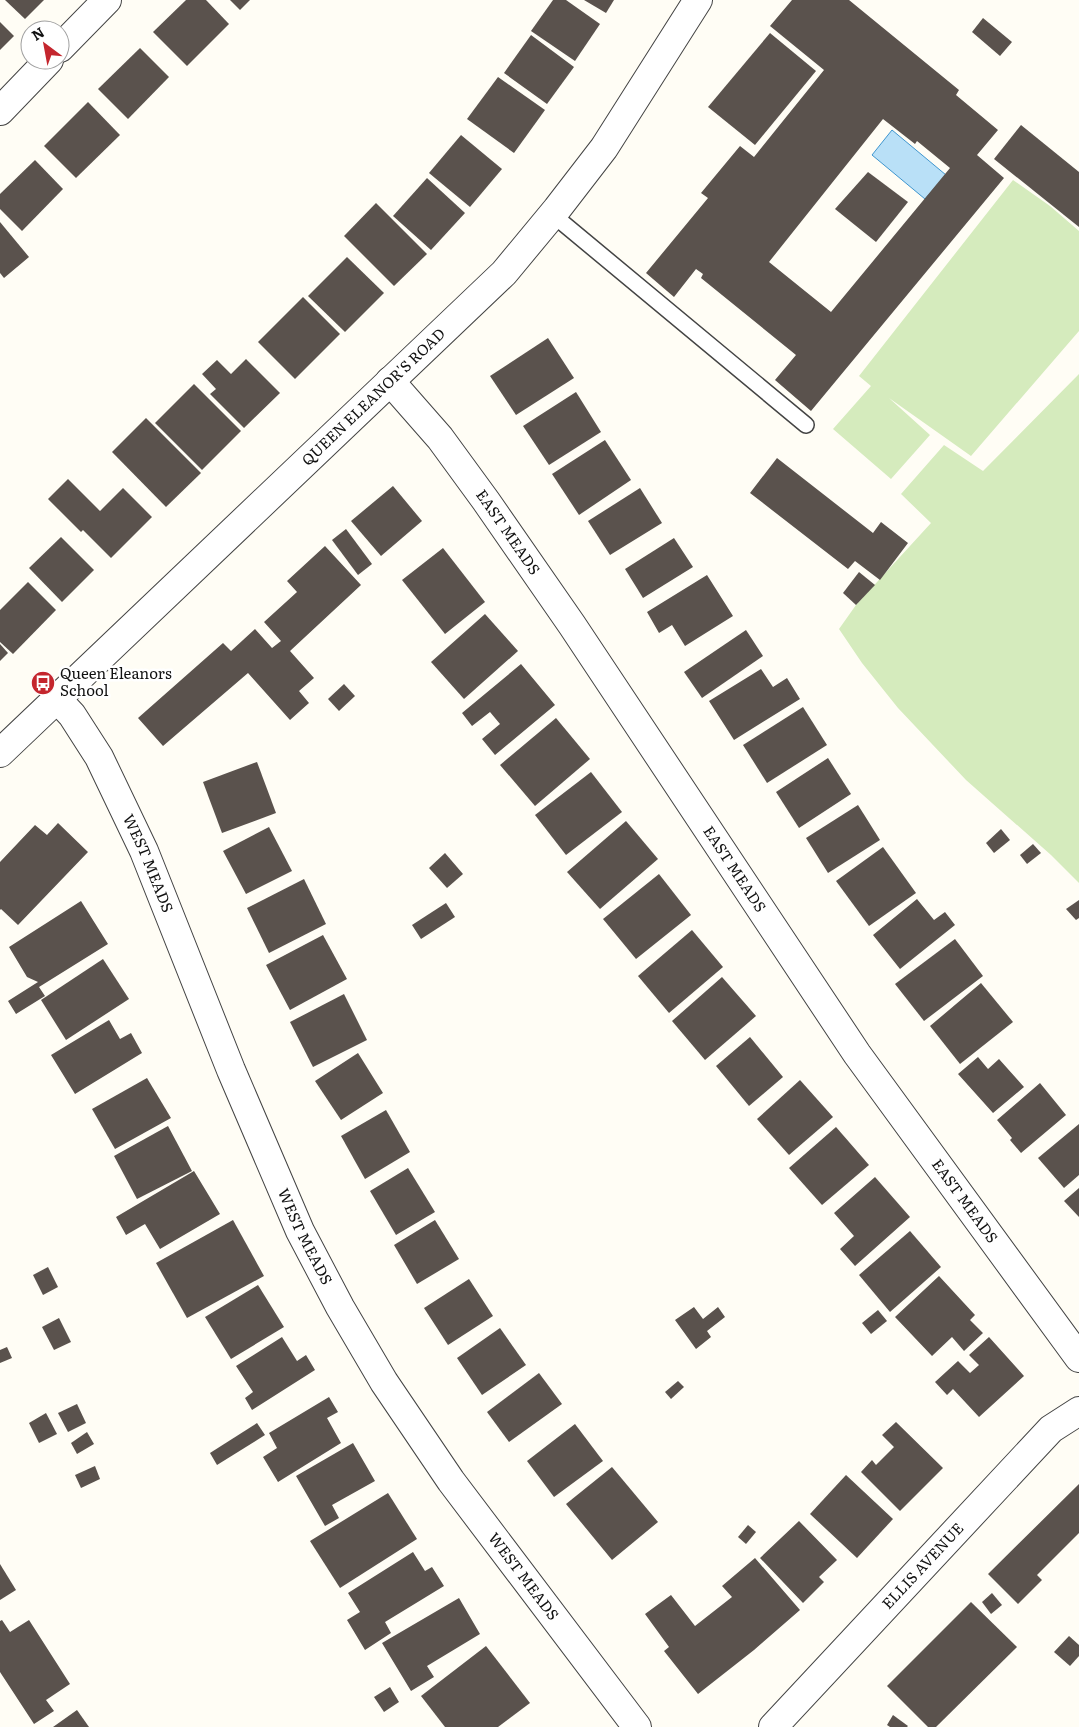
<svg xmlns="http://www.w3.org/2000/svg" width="1079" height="1727" font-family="Literata,serif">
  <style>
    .green { fill: #d5ebbd }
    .water { fill: #b9e0f7; stroke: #3f96cf }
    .building { fill: #5a524d; fill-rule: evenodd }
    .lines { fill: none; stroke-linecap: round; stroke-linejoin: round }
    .service-casing { stroke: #444; stroke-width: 18 }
    .minor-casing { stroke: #444; stroke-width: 30 }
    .service { stroke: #fff; stroke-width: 15 }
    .minor { stroke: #fff; stroke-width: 28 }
    .labels { text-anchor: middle; stroke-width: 5; stroke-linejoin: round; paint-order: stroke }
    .street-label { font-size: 15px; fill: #111; stroke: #fff }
    .poi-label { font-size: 15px; fill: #111; stroke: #fff; text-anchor: start }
  </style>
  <rect width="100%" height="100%" fill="#fffdf5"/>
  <!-- green -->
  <g class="green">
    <path d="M 1013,180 L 1050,206 L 1079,231 L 1079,331 L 971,456 L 889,398 L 930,435 L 891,479 L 833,429 L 871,386 L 859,376 Z"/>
    <path d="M 1079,374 L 1079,883 L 1051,855 L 966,780 L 898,708 L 862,663 L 839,629 L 856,605 L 931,523 L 901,494 L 944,445 L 983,471 Z"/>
  </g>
  <!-- water -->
  <path class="water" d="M 892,130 L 946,175 L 925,199 L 872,155 Z"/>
  <!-- building -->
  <g class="building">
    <path d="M 5,0 L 44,0 L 25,19 Z"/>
    <path d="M 186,0 L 206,0 L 229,24 L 187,66 L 153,32 Z"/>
    <path d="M 230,0 L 250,0 L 240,10 Z"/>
    <path d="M 553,0 L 566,0 L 600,24 L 575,61 L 531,31 Z"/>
    <path d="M 584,0 L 614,0 L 606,13 Z"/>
    <path d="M 792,0 L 849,0 L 959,90 L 956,95 L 998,130 L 977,155 L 1004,178 L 811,411 L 775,380 L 796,355 L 701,278 L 703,274 L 696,269 L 674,297 L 646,273 L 708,198 L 701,193 L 740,146 L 754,157 L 824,70 L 770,26 ZM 883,119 L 915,144 L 917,141 L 950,168 L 831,312 L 769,262 Z"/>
    <path d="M 983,18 L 1012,42 L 1000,56 L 972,32 Z"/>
    <path d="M 0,22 L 14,36 L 0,50 Z"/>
    <path d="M 770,33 L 816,71 L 755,145 L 708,107 Z"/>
    <path d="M 531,35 L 574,67 L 547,104 L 504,73 Z"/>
    <path d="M 140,48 L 169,77 L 128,119 L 98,89 Z"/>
    <path d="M 498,77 L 545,110 L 514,153 L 467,119 Z"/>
    <path d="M 88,102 L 120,135 L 76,178 L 44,146 Z"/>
    <path d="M 1021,125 L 1079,172 L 1079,227 L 994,159 Z"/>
    <path d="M 461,135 L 502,169 L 470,207 L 429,173 Z"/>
    <path d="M 35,160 L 63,189 L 22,231 L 0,209 L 0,194 Z"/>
    <path d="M 868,172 L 908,202 L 876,242 L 835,209 Z"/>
    <path d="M 427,178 L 465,213 L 431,250 L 393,216 Z"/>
    <path d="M 376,203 L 427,254 L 394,286 L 344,236 Z"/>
    <path d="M 0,222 L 29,257 L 4,278 L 0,273 Z"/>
    <path d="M 347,257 L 384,293 L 345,332 L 308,296 Z"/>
    <path d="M 303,297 L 340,334 L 295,379 L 258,342 Z"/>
    <path d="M 548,338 L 574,378 L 516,415 L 490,376 Z"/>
    <path d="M 246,359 L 280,393 L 244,428 L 210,394 L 216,389 L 202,374 L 217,360 L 231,374 Z"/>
    <path d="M 194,384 L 241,431 L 202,470 L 155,423 Z"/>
    <path d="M 576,392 L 601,432 L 549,465 L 523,426 Z"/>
    <path d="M 146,418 L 201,473 L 166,507 L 112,452 Z"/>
    <path d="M 605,440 L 631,480 L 579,515 L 552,474 Z"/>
    <path d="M 777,458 L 873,533 L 881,522 L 908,543 L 880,580 L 855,561 L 848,569 L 750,493 Z"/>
    <path d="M 68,479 L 100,511 L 123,488 L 152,517 L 111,558 L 83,530 L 81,532 L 48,499 Z"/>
    <path d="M 393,486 L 422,521 L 381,556 L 351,521 Z"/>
    <path d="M 640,488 L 662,523 L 610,555 L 588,521 Z"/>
    <path d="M 346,529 L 372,564 L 358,575 L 332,540 Z"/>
    <path d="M 61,537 L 94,570 L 62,602 L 29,568 Z"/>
    <path d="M 674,538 L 693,567 L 643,598 L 625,569 Z"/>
    <path d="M 325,546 L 361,585 L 290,651 L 314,678 L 299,691 L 309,703 L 290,720 L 248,673 L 163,746 L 138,718 L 223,643 L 231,651 L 255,629 L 272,648 L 281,641 L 264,622 L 297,592 L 287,581 Z"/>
    <path d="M 443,548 L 485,602 L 445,634 L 402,580 Z"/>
    <path d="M 859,572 L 875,585 L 856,605 L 843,593 Z"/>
    <path d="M 707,575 L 733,616 L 685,646 L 672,625 L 659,633 L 647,612 Z"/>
    <path d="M 28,582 L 56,610 L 13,654 L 0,642 L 0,610 Z"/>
    <path d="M 485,614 L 518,651 L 464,699 L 431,662 Z"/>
    <path d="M 746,630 L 763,656 L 702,698 L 684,672 Z"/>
    <path d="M 0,644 L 8,653 L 0,661 Z"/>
    <path d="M 521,664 L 555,705 L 495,755 L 482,739 L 500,724 L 490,712 L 472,726 L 462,713 Z"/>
    <path d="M 761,669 L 773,687 L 787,678 L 800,699 L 734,740 L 709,701 Z"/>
    <path d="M 344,684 L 355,696 L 339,711 L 328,699 Z"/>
    <path d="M 803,707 L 827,745 L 767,783 L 743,745 Z"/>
    <path d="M 556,718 L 590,759 L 535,806 L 500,765 Z"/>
    <path d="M 828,758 L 851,794 L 799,828 L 776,792 Z"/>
    <path d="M 257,762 L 276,813 L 222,833 L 203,782 Z"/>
    <path d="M 591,772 L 622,812 L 566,855 L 535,815 Z"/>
    <path d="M 858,805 L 880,840 L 828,873 L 806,838 Z"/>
    <path d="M 626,821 L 658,859 L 600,909 L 567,872 Z"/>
    <path d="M 58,823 L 88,852 L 18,925 L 1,909 L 0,910 L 0,862 L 35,825 L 47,835 Z"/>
    <path d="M 269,827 L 292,871 L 246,894 L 223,851 Z"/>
    <path d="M 1001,829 L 1010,840 L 994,853 L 986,843 Z"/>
    <path d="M 1033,844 L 1041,853 L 1027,864 L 1020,855 Z"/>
    <path d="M 883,847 L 916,893 L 869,926 L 836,881 Z"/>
    <path d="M 445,853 L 463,874 L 447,888 L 429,868 Z"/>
    <path d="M 659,874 L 691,915 L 636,959 L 603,919 Z"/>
    <path d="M 304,879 L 326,924 L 269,953 L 247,908 Z"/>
    <path d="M 917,899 L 934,920 L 945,912 L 955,925 L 900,969 L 873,935 Z"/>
    <path d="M 1079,900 L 1079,918 L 1076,920 L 1066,909 Z"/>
    <path d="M 81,901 L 108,944 L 39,987 L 45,996 L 16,1014 L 8,1001 L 38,982 L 27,977 L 9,947 Z"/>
    <path d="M 446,903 L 455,917 L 421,939 L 412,925 Z"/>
    <path d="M 692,930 L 723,967 L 669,1013 L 638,976 Z"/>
    <path d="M 323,935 L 347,979 L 290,1010 L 266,965 Z"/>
    <path d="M 955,939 L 983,976 L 924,1021 L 895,984 Z"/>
    <path d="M 103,959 L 129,999 L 66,1040 L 41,1000 Z"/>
    <path d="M 722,977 L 756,1016 L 705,1060 L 672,1021 Z"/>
    <path d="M 981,983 L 1013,1022 L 960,1064 L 930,1026 Z"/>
    <path d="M 344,994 L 367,1040 L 313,1067 L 290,1022 Z"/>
    <path d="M 109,1020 L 120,1039 L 131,1033 L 142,1053 L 75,1094 L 51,1055 Z"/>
    <path d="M 750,1037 L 783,1077 L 749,1106 L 716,1066 Z"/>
    <path d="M 358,1053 L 383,1093 L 341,1120 L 315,1081 Z"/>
    <path d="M 978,1057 L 988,1069 L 999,1059 L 1024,1087 L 993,1113 L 958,1074 Z"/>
    <path d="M 147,1078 L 171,1118 L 115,1149 L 92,1109 Z"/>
    <path d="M 800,1080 L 833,1117 L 789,1155 L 757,1119 Z"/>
    <path d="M 1040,1083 L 1066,1115 L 1021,1153 L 1010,1140 L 1012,1138 L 997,1120 Z"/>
    <path d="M 386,1110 L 410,1152 L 365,1179 L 341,1136 Z"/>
    <path d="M 1079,1124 L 1079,1175 L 1064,1188 L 1038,1158 Z"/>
    <path d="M 168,1126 L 192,1171 L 137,1199 L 114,1156 Z"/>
    <path d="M 836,1127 L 869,1165 L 822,1205 L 789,1168 Z"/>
    <path d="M 408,1168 L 435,1212 L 396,1235 L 370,1191 Z"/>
    <path d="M 194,1171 L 220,1214 L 160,1249 L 145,1224 L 126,1235 L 116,1217 Z"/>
    <path d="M 875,1177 L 910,1217 L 855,1266 L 840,1249 L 854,1236 L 834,1213 Z"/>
    <path d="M 1079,1188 L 1079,1217 L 1064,1201 Z"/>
    <path d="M 233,1220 L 264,1276 L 187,1318 L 156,1263 Z"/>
    <path d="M 435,1220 L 459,1259 L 417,1284 L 394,1245 Z"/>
    <path d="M 910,1231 L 941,1267 L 890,1312 L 859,1275 Z"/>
    <path d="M 48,1267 L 58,1287 L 43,1295 L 33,1275 Z"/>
    <path d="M 939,1276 L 975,1315 L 970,1320 L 983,1333 L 964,1351 L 952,1337 L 932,1356 L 895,1317 Z"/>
    <path d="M 469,1279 L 493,1316 L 448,1345 L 424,1308 Z"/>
    <path d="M 258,1285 L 284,1327 L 231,1359 L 205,1317 Z"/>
    <path d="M 694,1307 L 703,1319 L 718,1307 L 725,1317 L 707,1331 L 711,1337 L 696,1349 L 675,1320 Z"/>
    <path d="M 878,1310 L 887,1321 L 871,1334 L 862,1323 Z"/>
    <path d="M 59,1318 L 71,1342 L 54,1350 L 42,1327 Z"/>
    <path d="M 500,1328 L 526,1365 L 482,1395 L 457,1358 Z"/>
    <path d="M 282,1337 L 297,1361 L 306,1355 L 315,1370 L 252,1410 L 245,1398 L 253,1392 L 236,1366 Z"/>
    <path d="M 989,1337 L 1024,1376 L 979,1417 L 953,1389 L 947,1395 L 935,1382 L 958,1361 L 970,1373 L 979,1365 L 969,1355 Z"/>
    <path d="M 7,1347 L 12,1358 L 0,1363 L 0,1350 Z"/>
    <path d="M 539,1373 L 562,1404 L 509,1442 L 487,1412 Z"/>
    <path d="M 678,1381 L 684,1387 L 671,1399 L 665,1392 Z"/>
    <path d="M 329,1397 L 338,1412 L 327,1418 L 341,1443 L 278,1482 L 263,1457 L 277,1448 L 269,1433 Z"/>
    <path d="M 77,1404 L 86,1423 L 68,1432 L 58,1413 Z"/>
    <path d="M 46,1413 L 57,1434 L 39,1443 L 29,1423 Z"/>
    <path d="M 896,1422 L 943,1468 L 900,1511 L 861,1472 L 872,1460 L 876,1465 L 894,1447 L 882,1435 Z"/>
    <path d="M 257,1423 L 265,1435 L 217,1465 L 210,1453 Z"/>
    <path d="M 575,1424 L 603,1461 L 554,1497 L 527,1461 Z"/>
    <path d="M 87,1432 L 94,1444 L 77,1454 L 71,1443 Z"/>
    <path d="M 353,1443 L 375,1481 L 332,1505 L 339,1518 L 325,1526 L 296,1476 Z"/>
    <path d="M 95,1466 L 100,1479 L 81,1488 L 75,1475 Z"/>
    <path d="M 612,1467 L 658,1522 L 612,1560 L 566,1504 Z"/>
    <path d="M 846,1475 L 893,1519 L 857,1558 L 810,1514 Z"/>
    <path d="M 1079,1484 L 1079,1533 L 1037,1575 L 1042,1580 L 1018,1604 L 988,1574 Z"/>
    <path d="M 388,1493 L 417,1539 L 340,1588 L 310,1541 Z"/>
    <path d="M 799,1521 L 837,1560 L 819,1577 L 824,1582 L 803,1603 L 760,1558 Z"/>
    <path d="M 748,1525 L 756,1532 L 746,1544 L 738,1537 Z"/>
    <path d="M 413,1552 L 425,1571 L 432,1567 L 444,1586 L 385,1622 L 391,1633 L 365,1650 L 347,1620 L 360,1612 L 348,1593 Z"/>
    <path d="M 755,1558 L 800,1610 L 754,1650 L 698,1694 L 664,1651 L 669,1647 L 645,1614 L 671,1595 L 695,1626 L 732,1597 L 722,1586 Z"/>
    <path d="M 0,1564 L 16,1590 L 0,1600 Z"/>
    <path d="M 992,1593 L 1002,1605 L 991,1614 L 982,1602 Z"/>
    <path d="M 459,1598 L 480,1634 L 427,1666 L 434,1677 L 411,1691 L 382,1643 Z"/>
    <path d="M 971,1602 L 1017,1647 L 936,1727 L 928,1727 L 887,1686 Z"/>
    <path d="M 2,1620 L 10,1632 L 29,1620 L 70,1684 L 46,1700 L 54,1711 L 34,1724 L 0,1672 L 0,1621 Z"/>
    <path d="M 1069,1636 L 1079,1645 L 1079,1656 L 1070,1666 L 1054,1652 Z"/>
    <path d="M 486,1646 L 530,1703 L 498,1727 L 445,1727 L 421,1696 Z"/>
    <path d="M 390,1687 L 399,1702 L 384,1712 L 374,1697 Z"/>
    <path d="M 77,1710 L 89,1727 L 53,1727 Z"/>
    <path d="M 893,1715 L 908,1726 L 907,1727 L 890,1727 L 887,1725 Z"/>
  </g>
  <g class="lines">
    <!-- service casing -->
    <g class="service-casing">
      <path id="service" d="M 552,214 L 806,425"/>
    </g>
    <!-- minor casing -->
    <g class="minor-casing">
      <g id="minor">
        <path d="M 60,48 L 107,0"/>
        <path d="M 0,111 L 49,60"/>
        <path id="s1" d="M 390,381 L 440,438 L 486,501 L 572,625 L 857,1054 L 1079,1358"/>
        <path id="s2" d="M 57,699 L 72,715 L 99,757 L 144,851 L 231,1070 L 300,1231 L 340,1307 L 384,1382 L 451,1481 L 637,1727"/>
        <path id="s3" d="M 0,753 L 504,273 L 557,209 L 604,148 L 698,0"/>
        <path id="s4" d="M 773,1727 L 1051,1429 L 1079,1411"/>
      </g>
    </g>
    <!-- service -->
    <use href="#service" class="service"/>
    <!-- minor -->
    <use href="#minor" class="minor"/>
  </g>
  <!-- icons -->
  <defs>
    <g id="bus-disc" transform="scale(1.25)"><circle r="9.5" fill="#c4262e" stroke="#fff"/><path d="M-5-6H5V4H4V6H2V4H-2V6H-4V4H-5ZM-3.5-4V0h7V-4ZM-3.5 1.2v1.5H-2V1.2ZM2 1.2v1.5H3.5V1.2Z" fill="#fff"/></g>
  </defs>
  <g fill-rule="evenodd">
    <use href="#bus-disc" x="43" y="683"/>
  </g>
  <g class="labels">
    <!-- street labels -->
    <g class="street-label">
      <text dy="5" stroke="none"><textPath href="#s3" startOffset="516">QUEEN ELEANOR'S ROAD</textPath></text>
      <text dy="5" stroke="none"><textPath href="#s1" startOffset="192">EAST MEADS</textPath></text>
      <text dy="5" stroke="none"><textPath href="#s2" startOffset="189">WEST MEADS</textPath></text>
      <text dy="5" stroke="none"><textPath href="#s1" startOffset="598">EAST MEADS</textPath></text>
      <text dy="5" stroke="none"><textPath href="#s1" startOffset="1002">EAST MEADS</textPath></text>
      <text dy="5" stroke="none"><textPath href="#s2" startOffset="594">WEST MEADS</textPath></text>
      <text dy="5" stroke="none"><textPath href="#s4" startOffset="220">ELLIS AVENUE</textPath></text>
      <text dy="5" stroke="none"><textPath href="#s2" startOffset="999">WEST MEADS</textPath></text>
    </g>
    <!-- poi labels -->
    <g class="poi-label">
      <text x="60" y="679">Queen Eleanors<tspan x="60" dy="17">School</tspan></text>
    </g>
  </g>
  <!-- north arrow -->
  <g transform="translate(45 45) rotate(328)"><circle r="24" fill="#ffffff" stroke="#a0a0a0"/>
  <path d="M0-4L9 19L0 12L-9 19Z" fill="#c4262e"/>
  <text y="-8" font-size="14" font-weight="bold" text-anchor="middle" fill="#111111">N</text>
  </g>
</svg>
